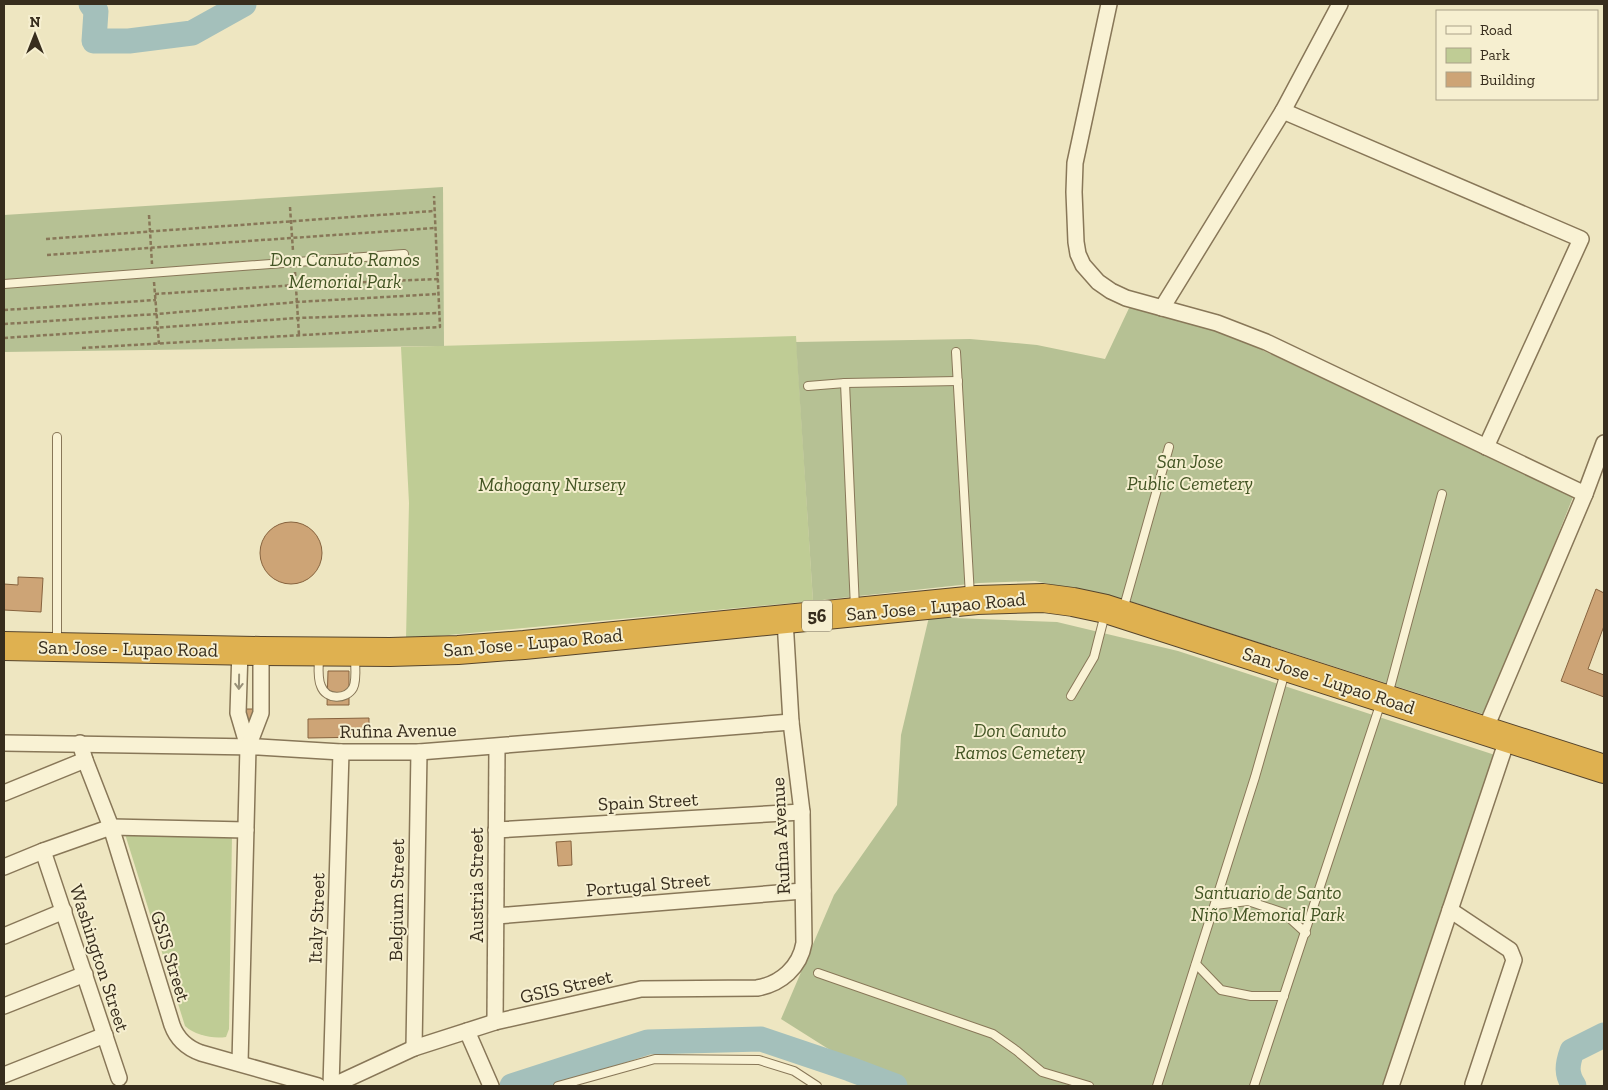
<svg xmlns="http://www.w3.org/2000/svg" width="1608" height="1090" font-family="'Zilla Slab',serif">
  <style>
    .green { fill: #bfcc95 }
    .cemetery { fill: #b6c194 }
    .lines { fill: none; stroke-linecap: round; stroke-linejoin: round }
    .river { stroke: #a4c0bb; stroke-width: 25 }
    .building { fill: #cda476; stroke: #87633e }
    .lane-casing { stroke: #887758; stroke-width: 10 }
    .street-casing { stroke: #887758; stroke-width: 18 }
    .highway-casing { stroke: #55442d; stroke-width: 30 }
    .path { stroke: #887758; stroke-width: 2.5; stroke-dasharray: 4 2.5; stroke-linecap: butt }
    .lane { stroke: #f9f2d4; stroke-width: 8 }
    .street { stroke: #f9f2d4; stroke-width: 15 }
    .highway { stroke: #dfb150; stroke-width: 28 }
    .oneway { stroke: #989078 }
    .labels { text-anchor: middle; stroke-width: 4; stroke-linejoin: round; paint-order: stroke }
    .shield { fill: #f6efd0; stroke: #706753; stroke-width: 1 }
    .shield-label { font-size: 18px; font-weight: bold; fill: #372d1d }
    .park-label { font-size: 19px; font-style: italic; fill: #425423; stroke: #f6efd0 }
    .street-label { font-size: 19px; fill: #372d1d; stroke: #f6efd0 }
  </style>
  <rect width="100%" height="100%" fill="#eee6c1"/>
  <!-- green -->
  <g class="green">
    <path d="M 796,336 L 813,601 L 406,639 L 409,503 L 401,347 Z"/>
    <path d="M 125,834 L 232,834 L 229,1029 L 226,1037 C 212,1039 195,1035 185,1026 Z"/>
  </g>
  <!-- cemetery -->
  <g class="cemetery">
    <path d="M 443,187 L 444,346 L 4,352 L 4,215 Z"/>
    <path d="M 1130,306 L 1228,334 L 1573,497 L 1486,715 L 1126,600 L 1035,581 L 979,583 L 813,601 L 796,342 L 970,339 L 1037,345 L 1105,359 Z"/>
    <path d="M 929,617 L 1057,622 L 1178,651 L 1498,756 L 1387,1086 L 887,1086 L 781,1019 L 834,895 L 897,805 L 901,735 Z"/>
  </g>
  <g class="lines">
    <!-- river -->
    <g class="river">
      <path d="M 91,4 L 96,11 L 94,41 L 129,41 L 192,33 L 244,4"/>
      <path d="M 512,1086 L 648,1042 L 761,1039 L 850,1069 L 895,1086"/>
      <path d="M 1574,1086 C 1566,1074 1567,1065 1572,1051 L 1604,1035"/>
    </g>
  </g>
  <!-- building -->
  <g class="building">
    <circle cx="291" cy="553" r="31"/>
    <path d="M 18,577 L 43,578 L 41,612 L 4,610 L 4,584 L 18,585 Z"/>
    <path d="M 1596,589 L 1604,593 L 1604,626 L 1588,669 L 1604,675 L 1604,697 L 1561,681 Z"/>
    <path d="M 328,671 L 349,671 L 349,705 L 327,705 Z"/>
    <path d="M 246,709 L 255,709 L 254,726 L 246,726 Z"/>
    <path d="M 369,718 L 369,737 L 308,738 L 308,719 Z"/>
    <path d="M 571,841 L 572,865 L 558,866 L 556,842 Z"/>
  </g>
  <g class="lines">
    <!-- lane casing -->
    <g class="lane-casing">
      <g id="lane">
        <path d="M 4,284 L 404,254"/>
        <path d="M 956,352 L 970,596"/>
        <path d="M 845,383 L 855,608"/>
        <path d="M 808,386 L 845,383 L 958,381"/>
        <path d="M 57,437 L 57,642"/>
        <path d="M 1123,610 L 1169,447"/>
        <path d="M 319,655 C 319,664 317,678 321,686 C 326,700 346,700 353,688 C 357,681 355,666 355,657"/>
        <path d="M 1388,695 L 1442,494"/>
        <path d="M 1071,696 L 1094,657 L 1105,614"/>
        <path d="M 1215,905 L 1248,901 L 1284,913 L 1306,933"/>
        <path d="M 1196,964 L 1221,990 L 1251,996 L 1284,996"/>
        <path d="M 818,973 L 993,1034 L 1017,1051 L 1042,1072 L 1089,1086"/>
        <path d="M 558,1086 L 655,1059 L 759,1060 L 794,1071 L 817,1086"/>
        <path d="M 1157,1086 L 1255,777 L 1285,672"/>
        <path d="M 1254,1086 L 1381,702"/>
      </g>
    </g>
    <!-- street casing -->
    <g class="street-casing">
      <g id="street">
        <path d="M 1109,4 L 1075,163 L 1074,192 L 1076,242 L 1078,254 L 1083,265 L 1098,282 L 1111,291 L 1126,298 L 1217,323 L 1266,342 L 1585,494"/>
        <path d="M 1283,111 L 1340,4"/>
        <path d="M 1162,308 L 1283,111 L 1581,239 L 1486,447"/>
        <path d="M 240,650 L 238,713 L 248,747 L 240,1063"/>
        <path d="M 1485,730 L 1585,494 L 1604,443"/>
        <path d="M 4,743 L 259,747 L 341,752 L 419,752 L 791,722"/>
        <path d="M 80,743 L 85,760 L 111,827 L 172,1025 C 177,1039 187,1048 201,1053 L 318,1086"/>
        <path d="M 248,747 L 261,713 L 261,651"/>
        <path d="M 4,793 L 85,760"/>
        <path d="M 496,830 L 802,812"/>
        <path d="M 43,851 L 119,1078"/>
        <path d="M 4,867 L 43,851 L 111,827 L 246,830"/>
        <path d="M 1450,910 L 1510,950 L 1514,960 L 1473,1084"/>
        <path d="M 496,916 L 803,891"/>
        <path d="M 4,936 L 64,911"/>
        <path d="M 4,1006 L 85,974"/>
        <path d="M 495,1022 L 497,747"/>
        <path d="M 467,1031 L 491,1086"/>
        <path d="M 414,1048 L 419,752"/>
        <path d="M 4,1075 L 105,1035"/>
        <path d="M 331,1086 L 341,752"/>
        <path d="M 332,1086 L 414,1048 L 495,1022 L 641,989 L 757,988 C 781,984 800,967 804,943 L 802,812 L 791,722 L 785,620"/>
        <path d="M 1391,1086 L 1508,737"/>
      </g>
    </g>
    <!-- highway casing -->
    <g class="highway-casing">
      <path id="highway" d="M 4,646 L 261,651 L 390,652 L 458,650 L 524,645 L 977,600 L 1043,598 L 1073,602 L 1106,609 L 1604,769"/>
    </g>
    <!-- path -->
    <g class="path">
      <path d="M 290,207 L 293,251"/>
      <path d="M 149,215 L 152,264"/>
      <path d="M 46,239 L 434,211"/>
      <path d="M 47,255 L 435,228"/>
      <path d="M 295,272 L 299,335"/>
      <path d="M 154,282 L 159,344"/>
      <path d="M 155,294 L 296,285 L 438,279"/>
      <path d="M 4,310 L 156,300"/>
      <path d="M 4,324 L 157,314 L 297,302 L 438,294"/>
      <path d="M 4,338 L 298,318 L 439,313"/>
      <path d="M 82,348 L 440,327 L 434,196"/>
    </g>
    <!-- lane -->
    <use href="#lane" class="lane"/>
    <!-- street -->
    <use href="#street" class="street"/>
    <!-- highway -->
    <use href="#highway" class="highway"/>
  </g>
  <!-- one-way arrows -->
  <defs><path id="oneway-shaft" d="M-6 0H5M1.5-3L5.5 0L1.5 3" fill="none" stroke-width="1.6" stroke-linecap="round" stroke-linejoin="round" transform="scale(1.25)"/></defs>
  <use class="oneway" href="#oneway-shaft" transform="translate(239 682) rotate(91)"/>
  <g class="labels">
    <!-- shield labels -->
    <rect class="shield" x="802" y="600.5" width="30" height="31" rx="4"/>
    <g class="shield-label">
      <text x="817" y="622">56</text>
    </g>
    <!-- park labels -->
    <g class="park-label">
      <text x="345" y="266">Don Canuto Ramos<tspan x="345" dy="22">Memorial Park</tspan></text>
      <text x="1190" y="468">San Jose<tspan x="1190" dy="22">Public Cemetery</tspan></text>
      <text x="552" y="491">Mahogany Nursery</text>
      <text x="1020" y="737">Don Canuto<tspan x="1020" dy="22">Ramos Cemetery</tspan></text>
      <text x="1268" y="899">Santuario de Santo<tspan x="1268" dy="22">Niño Memorial Park</tspan></text>
    </g>
    <!-- street labels -->
    <g class="street-label">
      <text transform="translate(936 606) rotate(-5)" y="7">San Jose - Lupao Road</text>
      <text transform="translate(533 642) rotate(-5)" y="7">San Jose - Lupao Road</text>
      <text transform="translate(128 648) rotate(1)" y="7">San Jose - Lupao Road</text>
      <text transform="translate(1329 680) rotate(18)" y="7">San Jose - Lupao Road</text>
      <text transform="translate(398 730) rotate(-1)" y="7">Rufina Avenue</text>
      <text transform="translate(648 801) rotate(-3)" y="7">Spain Street</text>
      <text transform="translate(780 836) rotate(-93)" y="7">Rufina Avenue</text>
      <text transform="translate(648 884) rotate(-5)" y="7">Portugal Street</text>
      <text transform="translate(476 885) rotate(-90)" y="7">Austria Street</text>
      <text transform="translate(396 900) rotate(-89)" y="7">Belgium Street</text>
      <text transform="translate(316 918) rotate(-88)" y="7">Italy Street</text>
      <text transform="translate(171 956) rotate(73)" y="7">GSIS Street</text>
      <text transform="translate(100 958) rotate(72)" y="7">Washington Street</text>
      <text transform="translate(566 986) rotate(-13)" y="7">GSIS Street</text>
    </g>
  </g>
  <!-- border -->
  <rect width="1608" height="1090" fill="none" stroke="#372d1d" stroke-width="10"/>
  <!-- legend -->
  <rect x="1436" y="10" width="162" height="90" fill="#f6efd0" stroke="#aaa188"/>
  <rect x="1446" y="26" width="25" height="8" fill="#f9f2d4" stroke="#aaa188"/>
  <text x="1480" y="35" font-size="15" fill="#372d1d">Road</text>
  <rect x="1446" y="48" width="25" height="15" fill="#bfcc95" stroke="#aaa188"/>
  <text x="1480" y="60" font-size="15" fill="#372d1d">Park</text>
  <rect x="1446" y="72" width="25" height="15" fill="#cda476" stroke="#aaa188"/>
  <text x="1480" y="85" font-size="15" fill="#372d1d">Building</text>
  <!-- north arrow -->
  <g transform="translate(35 35)" stroke="#f6efd0" stroke-width="4" paint-order="stroke">
  <path d="M0-4L9 19L0 12L-9 19Z" fill="#372d1d"/>
  <text y="-8" font-size="14" font-weight="bold" text-anchor="middle" fill="#372d1d">N</text>
  </g>
</svg>
